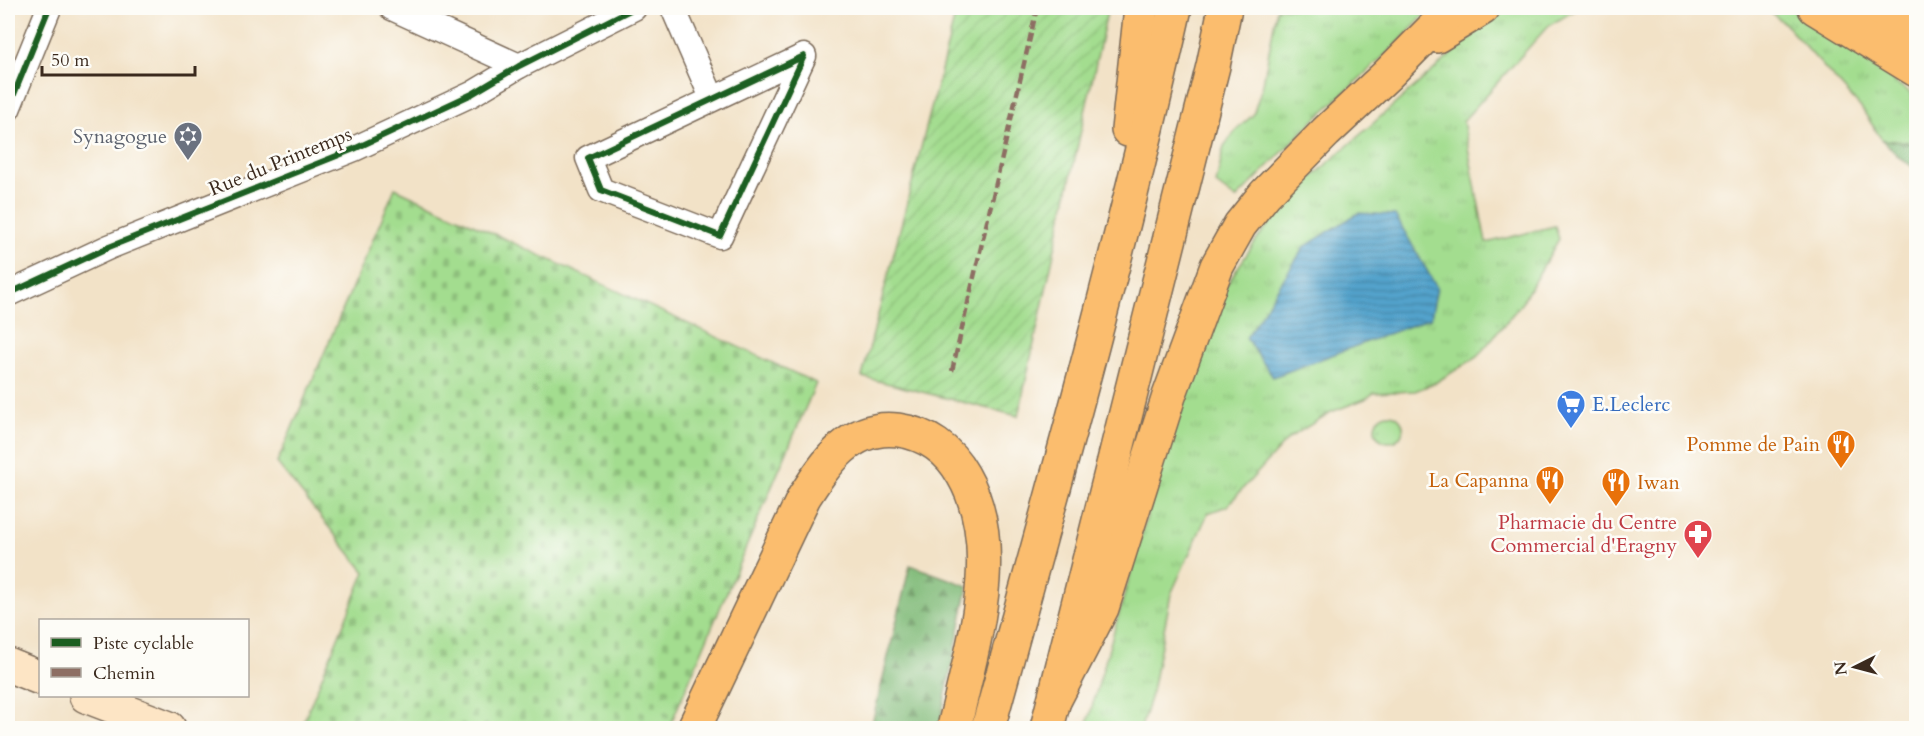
<svg xmlns="http://www.w3.org/2000/svg" width="1924" height="736" font-family="Cardo,serif">
  <style>
    .grass { fill: url(#grass-tufts); stroke: #6f8456; stroke-width: 1.5 }
    .forest { fill: url(#forest-firs); stroke: #5e734c; stroke-width: 1.5 }
    .cemetery { fill: url(#cemetery-stones); stroke: #6f8456; stroke-width: 1.5 }
    .garden { fill: url(#garden-furrows); stroke: #6f8456; stroke-width: 1.5 }
    .water { fill: url(#water-rules); stroke: #466675; stroke-width: 1.5 }
    .lines { fill: none; stroke-linecap: round; stroke-linejoin: round }
    .minor-casing { stroke: #7b6a59; stroke-width: 27 }
    .secondary-casing { stroke: #7b6a59; stroke-width: 36 }
    .trunk-casing { stroke: #7b6a59; stroke-width: 36 }
    .motorway-casing { stroke: #7b6a59; stroke-width: 36 }
    .minor { stroke: #fff; stroke-width: 24 }
    .secondary { stroke: #fde5c5; stroke-width: 33 }
    .trunk { stroke: #fbbd6e; stroke-width: 33 }
    .motorway { stroke: #fbbd6e; stroke-width: 33 }
    .quiet { stroke: #8d6e63; stroke-width: 4.5; stroke-dasharray: 9 4.5; stroke-linecap: butt }
    .cycleway-casing { stroke: #fdfcf7; stroke-width: 10 }
    .cycleway { stroke: #1b5e20; stroke-width: 6 }
    .labels { text-anchor: middle; stroke-width: 5; stroke-linejoin: round; paint-order: stroke }
    .worship-label { font-size: 20px; fill: #5b616d; stroke: #fdfcf7; text-anchor: end }
    .street-label { font-size: 20px; fill: #3b2a1e; stroke: #fdfcf7 }
    .shop-label { font-size: 20px; fill: #366cbe; stroke: #fdfcf7; text-anchor: start }
    .food-label { font-size: 20px; fill: #c56008; stroke: #fdfcf7; text-anchor: end }
    .health-label { font-size: 20px; fill: #be3a42; stroke: #fdfcf7; text-anchor: end }
  </style>
  <defs>
    <pattern id="grass-tufts" width="24" height="20" patternUnits="userSpaceOnUse" patternTransform="scale(1.5)"><rect width="24" height="20" fill="#a3dd8f"/><path d="M3 7l-1-3M5 7V3M7 7l1-3M15 17l-1-3M17 17v-4M19 17l1-3" fill="none" stroke="#8dbe7b"/></pattern>
    <pattern id="forest-firs" width="22" height="20" patternUnits="userSpaceOnUse" patternTransform="scale(1.5)"><rect width="22" height="20" fill="#82bc7a"/><path d="M5 1l3.5 6h-7zM16 11l3.5 6h-7z" fill="#6c9963"/></pattern>
    <pattern id="cemetery-stones" width="16" height="16" patternUnits="userSpaceOnUse" patternTransform="scale(1.5)"><rect width="16" height="16" fill="#a3dd8f"/><path d="M2 7V4a2 2 0 0 1 4 0v3zM10 15v-3a2 2 0 0 1 4 0v3z" fill="#8dbe7b"/></pattern>
    <pattern id="garden-furrows" width="10" height="10" patternUnits="userSpaceOnUse" patternTransform="scale(1.5)"><rect width="10" height="10" fill="#a3dd8f"/><path d="M-1 1l2-2M0 10L10 0M9 11l2-2" fill="none" stroke="#8dbe7b"/></pattern>
    <pattern id="water-rules" width="6" height="5" patternUnits="userSpaceOnUse" patternTransform="scale(1.5)"><rect width="6" height="5" fill="#52a3cc"/><path d="M0 2.5h6" fill="none" stroke="#4585a5"/></pattern>
  </defs>
  <rect width="100%" height="100%" fill="#fdfcf7"/>
  <filter id="ink" filterUnits="userSpaceOnUse"><feTurbulence type="fractalNoise" baseFrequency=".0167" numOctaves="2"/><feDisplacementMap in="SourceGraphic" scale="12" xChannelSelector="R" yChannelSelector="G"/><feConvolveMatrix kernelMatrix="1 2 1 2 8 2 1 2 1" color-interpolation-filters="sRGB"/></filter>
  <filter id="wash" filterUnits="userSpaceOnUse"><feTurbulence type="fractalNoise" baseFrequency=".008" numOctaves="4" result="noise"/><feDisplacementMap in="SourceGraphic" scale="24" xChannelSelector="R" yChannelSelector="G"/><feGaussianBlur stdDeviation="1.35" result="paint"/><feColorMatrix in="noise" values="0 0 0 0 0 0 0 0 0 0 0 0 0 0 0 0 0 1.4 0 .05"/><feComposite in="paint" operator="in"/></filter>
  <g filter="url(#wash)">
    <rect width="100%" height="100%" fill="#f2e2c7"/>
    <!-- grass -->
    <g class="grass">
      <path d="M 1277,8 L 1431,8 L 1396,45 L 1310,124 L 1236,199 L 1216,184 L 1224,146 L 1238,128 L 1253,115 L 1263,84 Z"/>
      <path d="M 1504,8 L 1579,8 L 1548,26 L 1463,121 L 1486,243 L 1555,226 L 1559,239 L 1521,304 L 1477,357 L 1435,383 L 1415,391 L 1374,393 L 1365,399 L 1331,412 L 1289,438 L 1227,506 L 1208,513 L 1171,594 L 1152,691 L 1141,728 L 1086,728 L 1186,381 L 1219,296 L 1257,239 L 1294,193 Z"/>
      <path d="M 1765,8 L 1790,8 L 1916,97 L 1916,143 L 1882,140 L 1862,109 L 1784,23 Z"/>
      <circle cx="1389" cy="428" r="14"/>
    </g>
    <!-- forest -->
    <g class="forest">
      <path d="M 1882,140 L 1916,143 L 1916,169 L 1900,158 Z"/>
      <path d="M 910,565 L 968,586 L 939,728 L 871,728 Z"/>
    </g>
    <!-- cemetery -->
    <path class="cemetery" d="M 395,188 L 816,383 L 669,728 L 301,728 L 365,572 L 277,463 Z"/>
    <!-- garden -->
    <path class="garden" d="M 957,8 L 1108,8 L 1018,416 L 862,377 Z"/>
    <!-- water -->
    <path class="water" d="M 1358,213 L 1395,215 L 1437,288 L 1431,318 L 1273,377 L 1246,338 L 1304,247 Z"/>
  </g>
  <g filter="url(#ink)">
    <g class="lines">
      <!-- minor casing -->
      <g class="minor-casing">
        <g id="minor">
          <path d="M 392,8 L 519,66"/>
          <path d="M 673,8 L 712,98"/>
          <path d="M 804,56 L 720,236 L 601,190 L 588,158 Z"/>
          <path d="M 8,109 L 49,8"/>
          <path d="M 8,294 L 109,247 L 354,149 L 472,94 L 519,66 L 634,8"/>
        </g>
      </g>
      <!-- secondary casing -->
      <g class="secondary-casing">
        <g id="secondary">
          <path d="M 8,665 L 40,678"/>
          <path d="M 86,696 L 169,728"/>
        </g>
      </g>
      <!-- trunk casing -->
      <g class="trunk-casing">
        <path id="trunk" d="M 1865,8 L 1916,52"/>
      </g>
      <!-- motorway casing -->
      <g class="motorway-casing">
        <g id="motorway">
          <path d="M 1815,8 L 1916,70"/>
          <path d="M 1912,8 L 1916,11"/>
          <path d="M 1437,36 L 1483,8"/>
          <path d="M 1128,130 L 1141,8"/>
          <path d="M 1055,699 L 1102,608 L 1169,396 L 1217,266 L 1240,225 L 1265,194 L 1326,132 L 1387,75 L 1453,8"/>
          <path d="M 694,728 L 804,497 C 826,463 851,424 898,430 C 927,434 949,450 963,475 C 1006,549 971,650 954,728"/>
          <path d="M 988,728 C 1054,489 1121,250 1175,8"/>
          <path d="M 1047,728 L 1213,66 L 1225,8"/>
        </g>
      </g>
      <!-- minor -->
      <use href="#minor" class="minor"/>
      <!-- secondary -->
      <use href="#secondary" class="secondary"/>
      <!-- trunk -->
      <use href="#trunk" class="trunk"/>
      <!-- motorway -->
      <use href="#motorway" class="motorway"/>
      <!-- quiet -->
      <path class="quiet" d="M 952,371 L 1037,8"/>
      <!-- cycleway casing -->
      <g class="cycleway-casing">
        <g id="cycleway">
          <path d="M 804,56 L 720,236 L 601,190 L 588,158 Z"/>
          <path d="M 8,109 L 49,8"/>
          <path d="M 8,294 L 109,247 L 354,149 L 472,94 L 519,66 L 634,8"/>
        </g>
      </g>
      <!-- cycleway -->
      <use href="#cycleway" class="cycleway"/>
    </g>
  </g>
  <!-- icons -->
  <defs>
    <g id="synagogue-pin" transform="scale(1.5)"><path d="M0 17L-7.5 6A9.5 9.5 0 1 1 7.5 6Z" fill="#6b7280" stroke="#fdfcf7"/><path d="M0-6.5L5.6 3.2H-5.6ZM0 6.5L5.6-3.2H-5.6Z" fill="#fff"/></g>
    <g id="supermarket-pin" transform="scale(1.5)"><path d="M0 17L-7.5 6A9.5 9.5 0 1 1 7.5 6Z" fill="#3f7fe0" stroke="#fdfcf7"/><path d="M-6-5.5h2.5l.6 2H6L4.5 2H-2.5L-4.4-4H-6ZM-1.5 3.2a1.3 1.3 0 1 0 .1 0ZM3 3.2a1.3 1.3 0 1 0 .1 0Z" fill="#fff"/></g>
    <g id="restaurant-pin" transform="scale(1.5)"><path d="M0 17L-7.5 6A9.5 9.5 0 1 1 7.5 6Z" fill="#e8710a" stroke="#fdfcf7"/><path d="M-5-6h1v4h1v-4h1v4h1v-4h1v5L-1.5 .5V6h-2V.5L-5-1ZM5-6V6H3V1.5H1.5Q1.5-4 5-6Z" fill="#fff"/></g>
    <g id="pharmacy-pin" transform="scale(1.5)"><path d="M0 17L-7.5 6A9.5 9.5 0 1 1 7.5 6Z" fill="#e0444e" stroke="#fdfcf7"/><path d="M-2-6h4v4h4v4h-4v4h-4v-4h-4v-4h4Z" fill="#fff"/></g>
  </defs>
  <g fill-rule="evenodd">
    <use href="#synagogue-pin" x="188" y="136"/>
    <use href="#supermarket-pin" x="1571" y="404"/>
    <use href="#restaurant-pin" x="1841" y="444"/>
    <use href="#restaurant-pin" x="1550" y="480"/>
    <use href="#restaurant-pin" x="1616" y="482"/>
    <use href="#pharmacy-pin" x="1698" y="534"/>
  </g>
  <g class="labels">
    <!-- worship labels -->
    <g class="worship-label">
      <text x="167" y="143">Synagogue</text>
    </g>
    <!-- street labels -->
    <g class="street-label">
      <text transform="translate(280 161) rotate(-22)" y="7">Rue du Printemps</text>
    </g>
    <!-- shop labels -->
    <g class="shop-label">
      <text x="1592" y="411">E.Leclerc</text>
    </g>
    <!-- food labels -->
    <g class="food-label">
      <text x="1820" y="451">Pomme de Pain</text>
      <text x="1529" y="487">La Capanna</text>
      <text x="1637" y="489" text-anchor="start">Iwan</text>
    </g>
    <!-- health labels -->
    <g class="health-label">
      <text x="1677" y="529">Pharmacie du Centre<tspan x="1677" dy="23">Commercial d'Eragny</tspan></text>
    </g>
  </g>
  <!-- margin -->
  <rect width="1924" height="736" fill="none" stroke="#fdfcf7" stroke-width="30"/>
  <!-- legend -->
  <rect x="39" y="619" width="210" height="78" fill="#fdfcf7" stroke="#afa8a0" stroke-width="1.5"/>
  <rect x="51" y="638" width="30" height="9" fill="#1b5e20" stroke="#afa8a0" stroke-width="1.5"/>
  <text x="93" y="649" font-size="18" fill="#3b2a1e">Piste cyclable</text>
  <rect x="51" y="668" width="30" height="9" fill="#8d6e63" stroke="#afa8a0" stroke-width="1.5"/>
  <text x="93" y="679" font-size="18" fill="#3b2a1e">Chemin</text>
  <!-- north arrow -->
  <g transform="translate(1855 667) rotate(264)" stroke="#fdfcf7" stroke-width="4.5" paint-order="stroke">
  <path d="M0-4.5L10 22L0 15L-10 22Z" fill="#3b2a1e"/>
  <text y="-9" font-size="16" font-weight="bold" text-anchor="middle" fill="#3b2a1e">N</text>
  </g>
  <!-- scale -->
  <path d="M42 66v9h153v-9" fill="none" stroke="#3b2a1e" stroke-width="3"/>
  <text x="51" y="66" font-size="18" fill="#3b2a1e" stroke="#fdfcf7" stroke-width="4.5" paint-order="stroke">50 m</text>
</svg>
